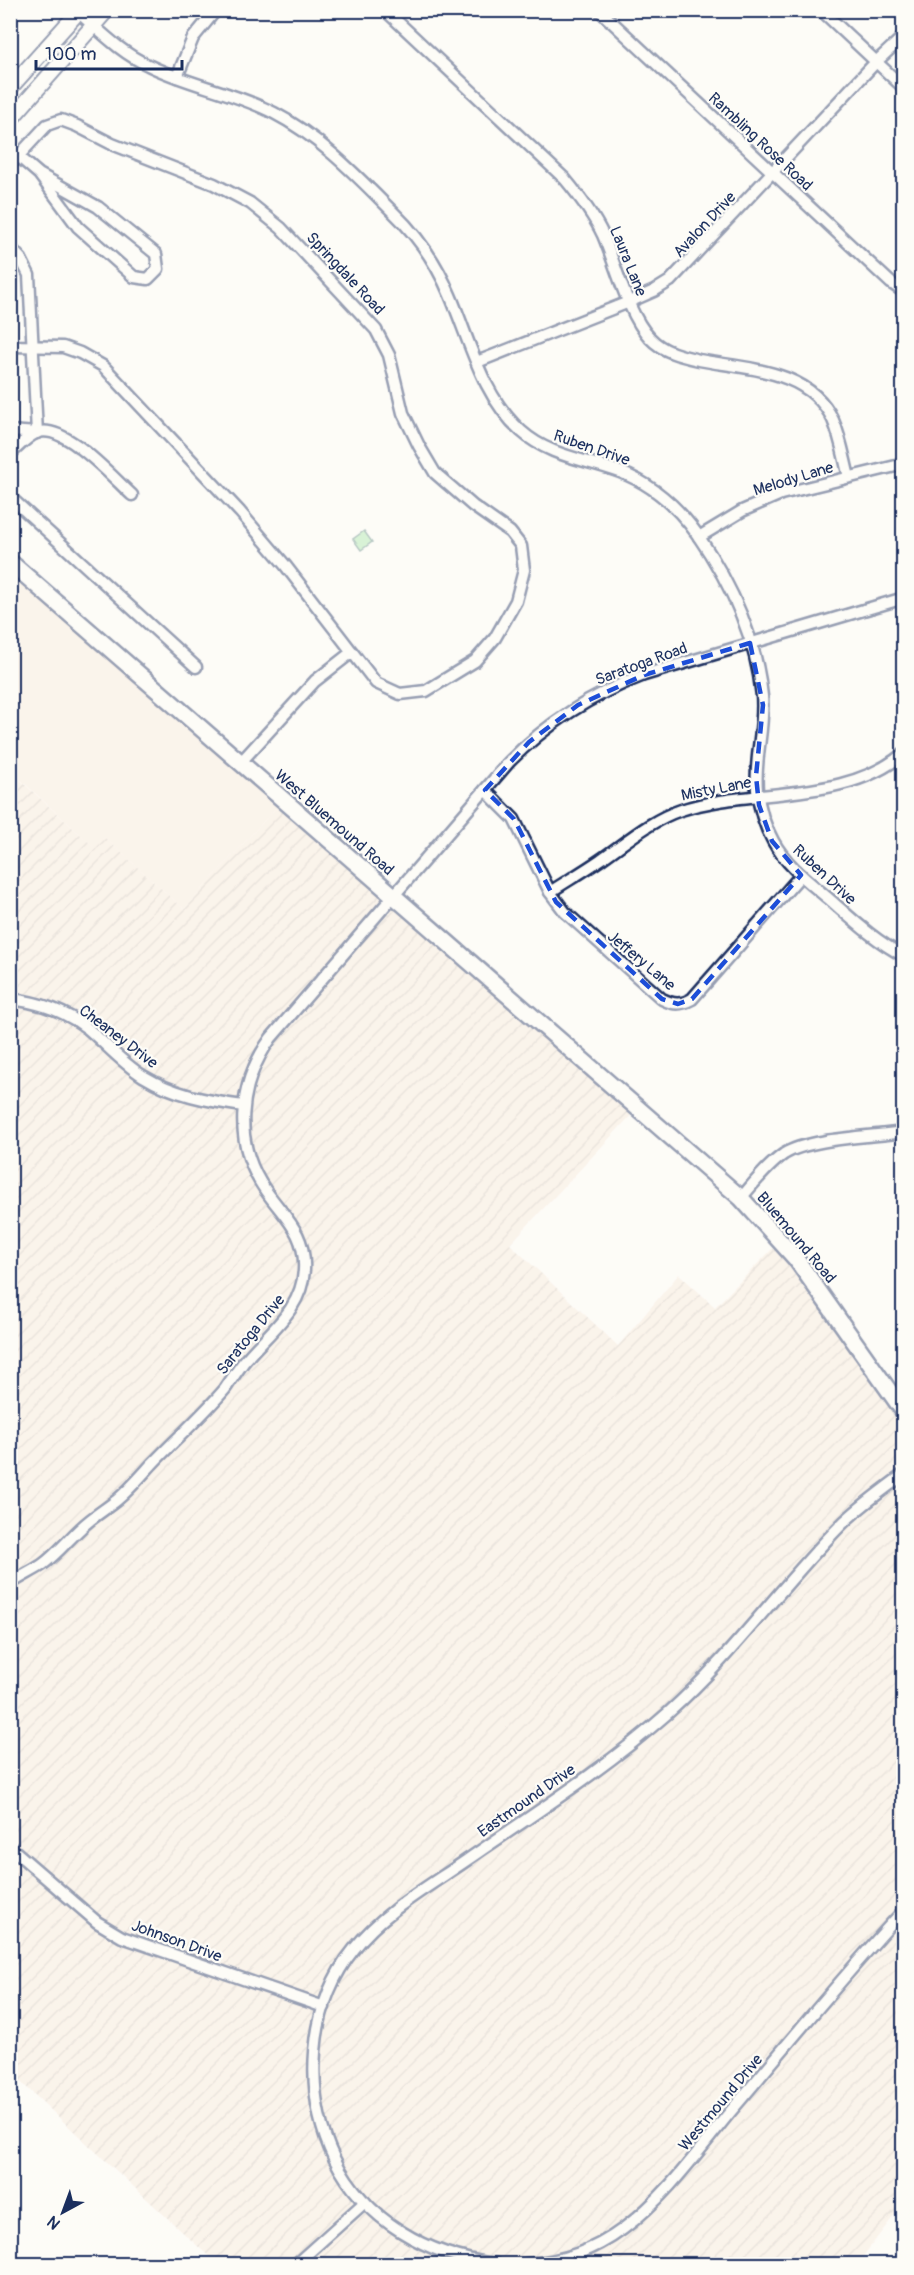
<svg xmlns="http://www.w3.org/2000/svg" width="914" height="2275" font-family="Pangolin,sans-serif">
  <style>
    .built { fill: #f7eadb }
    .industrial { fill: url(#industrial-furrows) }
    .grass { fill: #ace7ad; stroke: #648b86; stroke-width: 1.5 }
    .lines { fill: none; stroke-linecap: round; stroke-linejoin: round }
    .minor-casing { stroke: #1b2f5e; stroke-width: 15 }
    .tertiary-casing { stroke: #1b2f5e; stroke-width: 18 }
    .secondary-casing { stroke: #1b2f5e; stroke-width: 20 }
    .minor { stroke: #fdfcf7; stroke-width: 10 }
    .tertiary { stroke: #fdfcf7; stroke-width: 14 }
    .secondary { stroke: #fdfcf7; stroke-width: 15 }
    .marked { fill: none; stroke: #1d4ed8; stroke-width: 4.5; stroke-dasharray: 12 8; stroke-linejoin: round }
    .labels { text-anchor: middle; stroke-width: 4.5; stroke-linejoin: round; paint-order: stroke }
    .street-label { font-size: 16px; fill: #1b2f5e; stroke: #fdfcf7 }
  </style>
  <defs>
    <pattern id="industrial-furrows" width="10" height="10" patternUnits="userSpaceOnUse" patternTransform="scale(1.5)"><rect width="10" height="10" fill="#f7eadb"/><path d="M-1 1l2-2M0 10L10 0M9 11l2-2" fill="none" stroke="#d3c9be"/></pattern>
  </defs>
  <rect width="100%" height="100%" fill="#fdfcf7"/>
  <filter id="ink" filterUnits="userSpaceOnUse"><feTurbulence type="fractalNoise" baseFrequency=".0167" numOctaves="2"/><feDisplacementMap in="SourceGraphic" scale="12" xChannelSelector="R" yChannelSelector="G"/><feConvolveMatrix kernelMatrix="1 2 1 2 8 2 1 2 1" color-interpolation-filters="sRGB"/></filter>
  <g filter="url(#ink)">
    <!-- built -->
    <path class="built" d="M 11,562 L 283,800 L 184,909 L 104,837 L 94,847 L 11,771 Z"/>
    <!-- industrial -->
    <path class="industrial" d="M 10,771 L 93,846 L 104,837 L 184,909 L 283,800 L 638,1108 L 510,1244 L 618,1346 L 679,1274 L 715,1307 L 781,1240 L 903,1412 L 903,2204 L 857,2264 L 217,2264 L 11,2073 Z"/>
    <!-- grass -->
    <path class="grass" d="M 364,531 L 372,542 L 361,550 L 353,539 Z"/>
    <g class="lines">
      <!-- minor casing -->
      <g class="minor-casing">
        <g id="minor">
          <path d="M 385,10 L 565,179 C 580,197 593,214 603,235 C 616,265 628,315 650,338 C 663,352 681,356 699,360 C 746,369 810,369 833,420 C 841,438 844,458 849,477"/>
          <path d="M 599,10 L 891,283 L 904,292"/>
          <path d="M 821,10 L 904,88"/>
          <path d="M 78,12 C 100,31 121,53 148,65 C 188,85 234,92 274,113 C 319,136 357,176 393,212 C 417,235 437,264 450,295 C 470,341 482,396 521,431 C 550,457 585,459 620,472 C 652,484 677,506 697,534 C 730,582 756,637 762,696 C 765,727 754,758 757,790 C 759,807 764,825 773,841 C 786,865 809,882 829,899 C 853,920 875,941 904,956"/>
          <path d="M 177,77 L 193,38 L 216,10"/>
          <path d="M 10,149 L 39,174 L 78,227 L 134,277 L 148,279 L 158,269 L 156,254 L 98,207 L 39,174"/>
          <path d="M 10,165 L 47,125 L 61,120 L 77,126 L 112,144 L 214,184 L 250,203 L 281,228 L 376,330 L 389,355 L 403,413 L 419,446 L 435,473 L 473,506 L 510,532 L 521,546 L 524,570 L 516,601 L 495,638 L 475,661 L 426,691 L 400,694 L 376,683 L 285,565 L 240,512 L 103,366 L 80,353 L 63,347 L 10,346"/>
          <path d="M 10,247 L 21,259 L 29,275 L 37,433 L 10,431"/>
          <path d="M 477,362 L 629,302 L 654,291 L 670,281 L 876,62 L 904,36"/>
          <path d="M 10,454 C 18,447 27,437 36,433 C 63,421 113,478 132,495"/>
          <path d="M 10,497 L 196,667"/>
          <path d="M 699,537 L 742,511 L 781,494 L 904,464"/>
          <path d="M 240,763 L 315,681 L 352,652"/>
          <path d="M 485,790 L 514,819 L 550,892 L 565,912 L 662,999 C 674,1005 681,1005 692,999 L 801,875"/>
          <path d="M 550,892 C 567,881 584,871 600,860 C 626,842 651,820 681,810 C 750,787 846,804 904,753"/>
          <path d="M 10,999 C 38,1002 65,1011 87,1028 C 106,1044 122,1063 143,1076 C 174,1095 208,1101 243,1106"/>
          <path d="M 741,1198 C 754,1183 768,1165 784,1154 C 809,1138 872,1137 904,1132"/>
          <path d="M 10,1584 C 20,1577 31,1572 42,1565 C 57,1554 68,1540 81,1528 C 92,1517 106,1509 117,1500 C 130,1489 141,1476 152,1464 C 176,1439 203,1415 225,1389 C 231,1380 237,1371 243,1363 C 267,1333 302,1311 304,1270 C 306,1233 285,1218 266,1191 C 232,1143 238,1084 271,1038 L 509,762 C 548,722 591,695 644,675 L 904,598"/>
          <path d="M 10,1847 L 97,1922 L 122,1937 L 324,2007"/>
          <path d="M 296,2264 L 365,2202"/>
          <path d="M 496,2264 C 428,2256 365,2221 334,2158 C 303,2093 308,2006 354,1949 C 384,1911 428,1887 467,1860 C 535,1813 606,1768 668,1713 C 732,1656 781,1586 841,1525 C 860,1506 882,1491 904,1474"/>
          <path d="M 526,2264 C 561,2262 595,2250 623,2229 C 666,2197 698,2151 731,2111 C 788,2044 844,1975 904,1910"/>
        </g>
      </g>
      <!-- tertiary casing -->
      <g class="tertiary-casing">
        <g id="tertiary">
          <path d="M 10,88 L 80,10"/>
          <path d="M 10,120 L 107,10"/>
        </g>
      </g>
      <!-- secondary casing -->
      <g class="secondary-casing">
        <path id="secondary" d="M 10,562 L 741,1198 L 796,1259 L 904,1412"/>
      </g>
      <!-- minor -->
      <use href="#minor" class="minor"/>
      <!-- tertiary -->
      <use href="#tertiary" class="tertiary"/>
      <!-- secondary -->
      <use href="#secondary" class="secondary"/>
    </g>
  </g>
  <!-- marked area -->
  <path d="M0 0H914V2275H0ZM 750,643 L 763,705 L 756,776 L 759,805 L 772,841 L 801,875 L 692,999 L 678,1004 L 662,999 L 556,902 L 514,819 L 485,790 L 529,742 L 578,705 L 644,675 Z" fill="#fdfcf7" fill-opacity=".55" fill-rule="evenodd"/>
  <path class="marked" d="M 750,643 L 763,705 L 756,776 L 759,805 L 772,841 L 801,875 L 692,999 L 678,1004 L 662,999 L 556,902 L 514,819 L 485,790 L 529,742 L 578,705 L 644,675 Z"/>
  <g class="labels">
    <!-- street labels -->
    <g class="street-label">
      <text transform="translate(761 141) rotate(43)" y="6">Rambling Rose Road</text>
      <text transform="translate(704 224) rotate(-47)" y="6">Avalon Drive</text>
      <text transform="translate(629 261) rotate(68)" y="6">Laura Lane</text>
      <text transform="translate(346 273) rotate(47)" y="6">Springdale Road</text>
      <text transform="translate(592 447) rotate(19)" y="6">Ruben Drive</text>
      <text transform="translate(793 478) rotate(-17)" y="6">Melody Lane</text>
      <text transform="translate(641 663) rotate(-20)" y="6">Saratoga Road</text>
      <text transform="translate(716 788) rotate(-11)" y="6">Misty Lane</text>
      <text transform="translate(335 822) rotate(41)" y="6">West Bluemound Road</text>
      <text transform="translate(825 874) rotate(43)" y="6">Ruben Drive</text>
      <text transform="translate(642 960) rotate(40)" y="6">Jeffery Lane</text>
      <text transform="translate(119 1036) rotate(37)" y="6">Cheaney Drive</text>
      <text transform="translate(797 1237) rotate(50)" y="6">Bluemound Road</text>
      <text transform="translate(250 1334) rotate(-51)" y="6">Saratoga Drive</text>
      <text transform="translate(526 1800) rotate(-35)" y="6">Eastmound Drive</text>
      <text transform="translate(177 1940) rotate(20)" y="6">Johnson Drive</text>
      <text transform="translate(720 2102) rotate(-50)" y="6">Westmound Drive</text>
    </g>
  </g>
  <!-- margin -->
  <rect width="914" height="2275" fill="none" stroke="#fdfcf7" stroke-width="36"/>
  <rect x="18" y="18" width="878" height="2239" fill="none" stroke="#1b2f5e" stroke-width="2" filter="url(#ink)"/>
  <!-- north arrow -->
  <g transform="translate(63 2212) rotate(221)" stroke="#fdfcf7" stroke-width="4.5" paint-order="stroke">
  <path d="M0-4.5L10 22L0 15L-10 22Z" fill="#1b2f5e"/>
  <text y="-9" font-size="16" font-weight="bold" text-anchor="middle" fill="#1b2f5e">N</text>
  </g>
  <!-- scale -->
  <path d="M36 60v9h146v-9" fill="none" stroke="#1b2f5e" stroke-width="3"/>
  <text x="45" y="60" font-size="18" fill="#1b2f5e" stroke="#fdfcf7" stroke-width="4.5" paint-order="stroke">100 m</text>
</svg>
